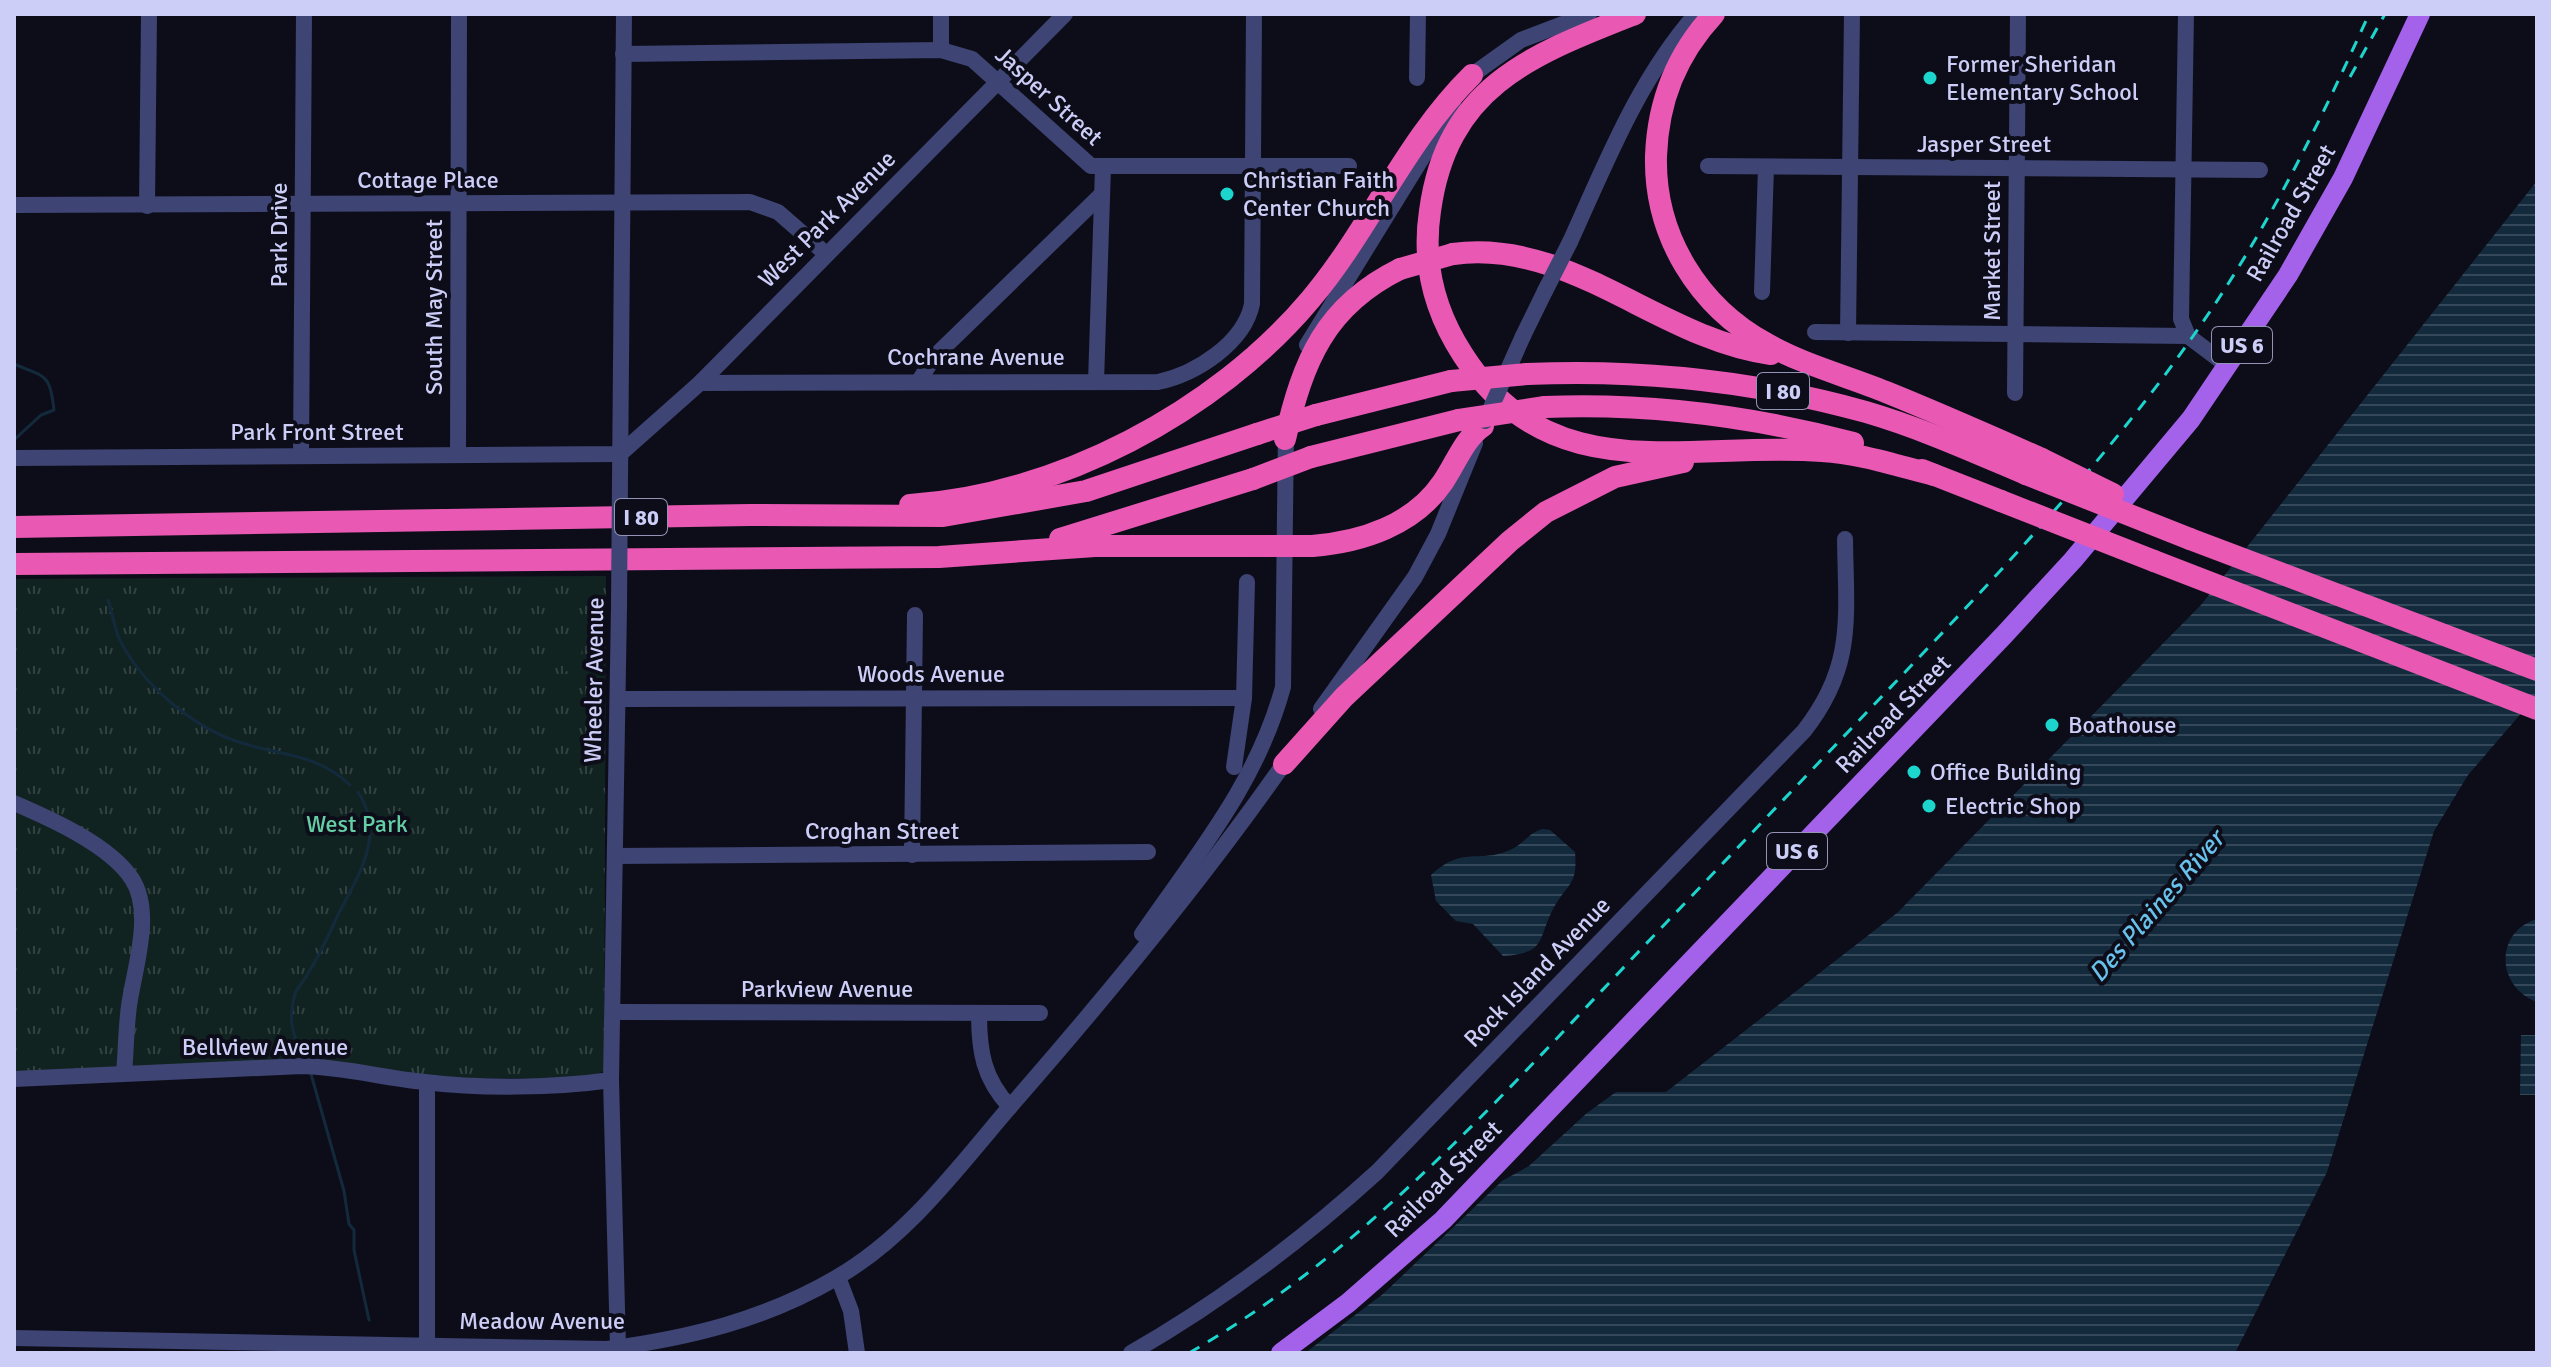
<svg xmlns="http://www.w3.org/2000/svg" width="2551" height="1367" font-family="Signika,sans-serif">
  <style>
    .park { fill: url(#park-tufts) }
    .garden { fill: #112320 }
    .water { fill: url(#water-rules) }
    .lines { fill: none; stroke-linecap: round; stroke-linejoin: round }
    .stream { stroke: #132a3d; stroke-width: 3 }
    .minor { stroke: #3e4473; stroke-width: 16 }
    .major { stroke: #a462ea; stroke-width: 20 }
    .highway { stroke: #e958b2; stroke-width: 22 }
    .rail { stroke: #1cd5cd; stroke-width: 3; stroke-dasharray: 12 10; stroke-linecap: butt }
    .minor-bridge { stroke: #3e4473; stroke-width: 16 }
    .highway-bridge { stroke: #e958b2; stroke-width: 22 }
    .poi-dot { fill: #1cd5cd; stroke: #0d0d1a; stroke-width: 3 }
    .labels { text-anchor: middle; stroke-width: 8; stroke-linejoin: round; paint-order: stroke }
    .shield { fill: #0d0d1a; stroke: #9394b5; stroke-width: 2 }
    .shield-label { font-size: 22px; font-weight: bold; fill: #cdcef8 }
    .poi-label { font-size: 24px; fill: #cdcef8; stroke: #0d0d1a; text-anchor: start }
    .street-label { font-size: 24px; fill: #cdcef8; stroke: #0d0d1a }
    .park-label { font-size: 24px; fill: #64cea4; stroke: #0d0d1a }
    .water-label { font-size: 26px; font-style: italic; fill: #68c1eb; stroke: #0d0d1a }
  </style>
  <defs>
    <pattern id="park-tufts" width="24" height="20" patternUnits="userSpaceOnUse" patternTransform="scale(2)"><rect width="24" height="20" fill="#112320"/><path d="M3 7l-1-3M5 7V3M7 7l1-3M15 17l-1-3M17 17v-4M19 17l1-3" fill="none" stroke="#324241"/></pattern>
    <pattern id="water-rules" width="6" height="5" patternUnits="userSpaceOnUse" patternTransform="scale(2)"><rect width="6" height="5" fill="#132a3d"/><path d="M0 2.5h6" fill="none" stroke="#34485a"/></pattern>
  </defs>
  <rect width="100%" height="100%" fill="#0d0d1a"/>
  <!-- park -->
  <path class="park" d="M 606,576 L 604,1071 L 583,1079 L 433,1078 L 398,1071 L 14,1075 L 14,579 Z"/>
  <!-- garden -->
  <path class="garden" d="M 564,634 L 582,634 L 581,672 L 563,671 Z"/>
  <!-- water -->
  <g class="water">
    <path d="M 2537,181 L 2537,695 L 2468,775 L 2434,831 L 2327,1172 L 2235,1353 L 1305,1353 L 1383,1294 L 1502,1181 L 1529,1166 L 1587,1113 L 1616,1092 L 1666,1092 L 1897,913 L 2201,605 Z"/>
    <path d="M 1543,829 L 1550,830 L 1575,852 C 1578,886 1567,883 1553,909 C 1537,940 1547,953 1503,956 L 1473,924 L 1456,921 L 1436,901 L 1431,875 C 1463,845 1479,864 1510,850 C 1523,845 1529,832 1543,829 Z"/>
    <path d="M 2537,919 L 2537,1002 C 2496,987 2494,932 2537,919 Z"/>
    <path d="M 2521,1035 L 2537,1035 L 2537,1095 L 2520,1095 Z"/>
  </g>
  <g class="lines">
    <!-- stream -->
    <g class="stream">
      <path d="M 14,364 C 44,377 50,372 54,410 L 41,415 L 15,439"/>
      <path d="M 108,600 C 112,612 114,625 118,636 C 139,682 194,729 242,743 C 282,756 318,754 350,785"/>
      <path d="M 306,1061 C 292,1036 287,1019 296,991 C 313,969 326,941 338,915 C 357,877 387,835 358,792"/>
      <path d="M 311,1074 L 344,1191 L 349,1224 L 354,1230 L 354,1250 L 369,1320"/>
    </g>
    <!-- minor -->
    <g class="minor">
      <path d="M 2186,14 L 2181,319 L 2188,336 L 2228,366"/>
      <path d="M 941,50 L 941,14"/>
      <path d="M 623,54 L 941,50 L 972,59 L 1091,166 L 1349,166"/>
      <path d="M 1417,78 L 1418,14"/>
      <path d="M 1468,82 L 1472,75 L 1521,40 L 1589,14"/>
      <path d="M 1708,166 L 2260,170"/>
      <path d="M 14,205 L 750,202 L 778,212 L 825,253"/>
      <path d="M 147,206 L 149,14"/>
      <path d="M 1570,242 C 1606,163 1638,80 1696,14"/>
      <path d="M 1762,292 L 1766,167"/>
      <path d="M 1815,332 L 2188,336"/>
      <path d="M 1848,333 L 1852,14"/>
      <path d="M 1523,336 L 1545,291"/>
      <path d="M 1307,345 L 1454,106"/>
      <path d="M 919,381 L 934,357 L 1102,194"/>
      <path d="M 1096,382 L 1103,168"/>
      <path d="M 700,383 L 1158,382 C 1196,374 1244,343 1252,304 L 1254,14"/>
      <path d="M 2015,393 L 2018,14"/>
      <path d="M 458,455 L 459,14"/>
      <path d="M 301,456 L 304,14"/>
      <path d="M 14,458 L 620,454 L 700,383 L 1065,14"/>
      <path d="M 620,479 L 624,14"/>
      <path d="M 618,699 L 1244,698"/>
      <path d="M 1321,709 L 1415,577 L 1438,534 L 1475,443"/>
      <path d="M 1234,767 L 1244,698 L 1247,582"/>
      <path d="M 14,803 C 49,818 110,845 132,879 C 154,913 134,969 129,1006 C 126,1028 126,1051 124,1073"/>
      <path d="M 912,855 L 915,615"/>
      <path d="M 615,856 L 1148,852"/>
      <path d="M 1142,934 C 1197,854 1257,783 1283,687 L 1286,429"/>
      <path d="M 613,1012 L 1040,1013"/>
      <path d="M 979,1013 C 979,1051 983,1078 1010,1107"/>
      <path d="M 14,1079 L 302,1066 C 344,1067 383,1078 425,1082 C 480,1089 556,1088 611,1080"/>
      <path d="M 427,1083 L 427,1344"/>
      <path d="M 838,1277 L 851,1311 L 857,1353"/>
      <path d="M 14,1338 L 607,1349 C 689,1338 764,1320 836,1278 C 907,1237 956,1170 1008,1109 C 1107,996 1204,879 1290,755"/>
      <path d="M 618,1347 L 611,1080 L 619,607"/>
      <path d="M 1131,1353 C 1220,1302 1301,1241 1377,1172 L 1804,731 C 1855,666 1846,618 1845,539"/>
    </g>
    <!-- major -->
    <path class="major" d="M 1281,1353 L 1348,1303 L 1443,1220 L 2004,635 L 2073,560 L 2191,419 L 2288,275 L 2343,178 L 2420,14"/>
    <!-- highway -->
    <g class="highway">
      <path d="M 1635,14 C 1531,55 1447,86 1430,211 C 1422,263 1435,312 1463,355 C 1551,492 1687,441 1822,451 C 1859,453 1898,466 1934,475"/>
      <path d="M 1714,14 C 1676,55 1658,101 1656,156 C 1654,236 1699,307 1767,344 C 1804,365 1847,376 1886,392 C 1938,413 1990,436 2042,459"/>
      <path d="M 1453,254 C 1570,238 1659,339 1771,354"/>
      <path d="M 1527,374 C 1642,369 1755,381 1866,412 C 1921,428 1974,452 2026,474"/>
      <path d="M 1545,407 C 1650,403 1752,416 1853,443"/>
      <path d="M 1316,415 L 1451,381"/>
      <path d="M 1285,439 C 1303,361 1325,306 1400,269"/>
      <path d="M 1311,457 L 1459,420"/>
      <path d="M 1922,470 L 2001,501"/>
      <path d="M 910,505 C 1056,496 1216,412 1310,300 C 1370,229 1405,141 1472,75"/>
      <path d="M 14,527 L 750,515 L 943,516 L 1086,491 L 1257,434"/>
      <path d="M 1060,539 L 1253,479"/>
      <path d="M 2190,539 L 2537,670"/>
      <path d="M 1312,546 C 1362,542 1414,525 1443,482 C 1456,463 1464,439 1483,426"/>
      <path d="M 2154,561 L 2537,709"/>
      <path d="M 14,564 L 939,557 L 1095,546 L 1261,546"/>
      <path d="M 1284,764 L 1344,697 L 1510,541 L 1546,512 L 1615,477 L 1683,462"/>
    </g>
    <!-- rail -->
    <g class="rail">
      <path d="M 2350,77 L 2385,14"/>
      <path d="M 1189,1353 C 1375,1246 1518,1077 1665,924 C 1746,839 1827,754 1908,669 C 2008,564 2108,457 2191,339 C 2263,238 2318,127 2369,14"/>
    </g>
    <!-- minor-bridge -->
    <g class="minor-bridge">
      <path d="M 1545,291 L 1570,242"/>
      <path d="M 1485,421 L 1523,336"/>
      <path d="M 619,607 L 620,479"/>
    </g>
    <!-- highway-bridge -->
    <g class="highway-bridge">
      <path d="M 1400,269 L 1453,254"/>
      <path d="M 1451,381 L 1527,374"/>
      <path d="M 1459,420 L 1545,407"/>
      <path d="M 1257,434 L 1316,415"/>
      <path d="M 2042,459 L 2113,494"/>
      <path d="M 2026,474 L 2190,539"/>
      <path d="M 1253,479 L 1311,457"/>
      <path d="M 2001,501 L 2154,561"/>
      <path d="M 1261,546 L 1312,546"/>
    </g>
  </g>
  <!-- markers -->
  <g class="poi-dot">
    <circle cx="1930" cy="78" r="8"/>
    <circle cx="1227" cy="194" r="8"/>
    <circle cx="2052" cy="725" r="8"/>
    <circle cx="1914" cy="772" r="8"/>
    <circle cx="1929" cy="806" r="8"/>
  </g>
  <g class="labels">
    <!-- shield labels -->
    <g class="shield">
      <rect x="2212" y="327" width="60" height="36" rx="6"/>
      <rect x="1757" y="373" width="52" height="36" rx="6"/>
      <rect x="615" y="499" width="52" height="36" rx="6"/>
      <rect x="1767" y="833" width="60" height="36" rx="6"/>
    </g>
    <g class="shield-label">
      <text x="2242" y="353">US 6</text>
      <text x="1783" y="399">I 80</text>
      <text x="641" y="525">I 80</text>
      <text x="1797" y="859">US 6</text>
    </g>
    <!-- poi labels -->
    <g class="poi-label">
      <text x="1946" y="72">Former Sheridan<tspan x="1946" dy="28">Elementary School</tspan></text>
      <text x="1243" y="188">Christian Faith<tspan x="1243" dy="28">Center Church</tspan></text>
      <text x="2068" y="733">Boathouse</text>
      <text x="1930" y="780">Office Building</text>
      <text x="1945" y="814">Electric Shop</text>
    </g>
    <!-- street labels -->
    <g class="street-label">
      <text transform="translate(1049 96) rotate(42)" y="8">Jasper Street</text>
      <text x="1984" y="152">Jasper Street</text>
      <text x="428" y="188">Cottage Place</text>
      <text transform="translate(2291 213) rotate(-60)" y="8">Railroad Street</text>
      <text transform="translate(827 219) rotate(-45)" y="8">West Park Avenue</text>
      <text transform="translate(279 235) rotate(-90)" y="8">Park Drive</text>
      <text transform="translate(1992 251) rotate(-90)" y="8">Market Street</text>
      <text transform="translate(434 307) rotate(-90)" y="8">South May Street</text>
      <text x="976" y="365">Cochrane Avenue</text>
      <text x="317" y="440">Park Front Street</text>
      <text x="931" y="682">Woods Avenue</text>
      <text transform="translate(594 680) rotate(-89)" y="8">Wheeler Avenue</text>
      <text transform="translate(1893 714) rotate(-46)" y="8">Railroad Street</text>
      <text x="882" y="839">Croghan Street</text>
      <text transform="translate(1537 972) rotate(-46)" y="8">Rock Island Avenue</text>
      <text x="827" y="997">Parkview Avenue</text>
      <text x="265" y="1055">Bellview Avenue</text>
      <text transform="translate(1443 1179) rotate(-45)" y="8">Railroad Street</text>
      <text x="542" y="1329">Meadow Avenue</text>
    </g>
    <!-- park labels -->
    <g class="park-label">
      <text x="357" y="832">West Park</text>
    </g>
    <!-- water labels -->
    <g class="water-label">
      <text transform="translate(2156 906) rotate(-49)" y="9">Des Plaines River</text>
    </g>
  </g>
  <!-- border -->
  <rect width="2551" height="1367" fill="none" stroke="#cdcef8" stroke-width="32"/>
</svg>
